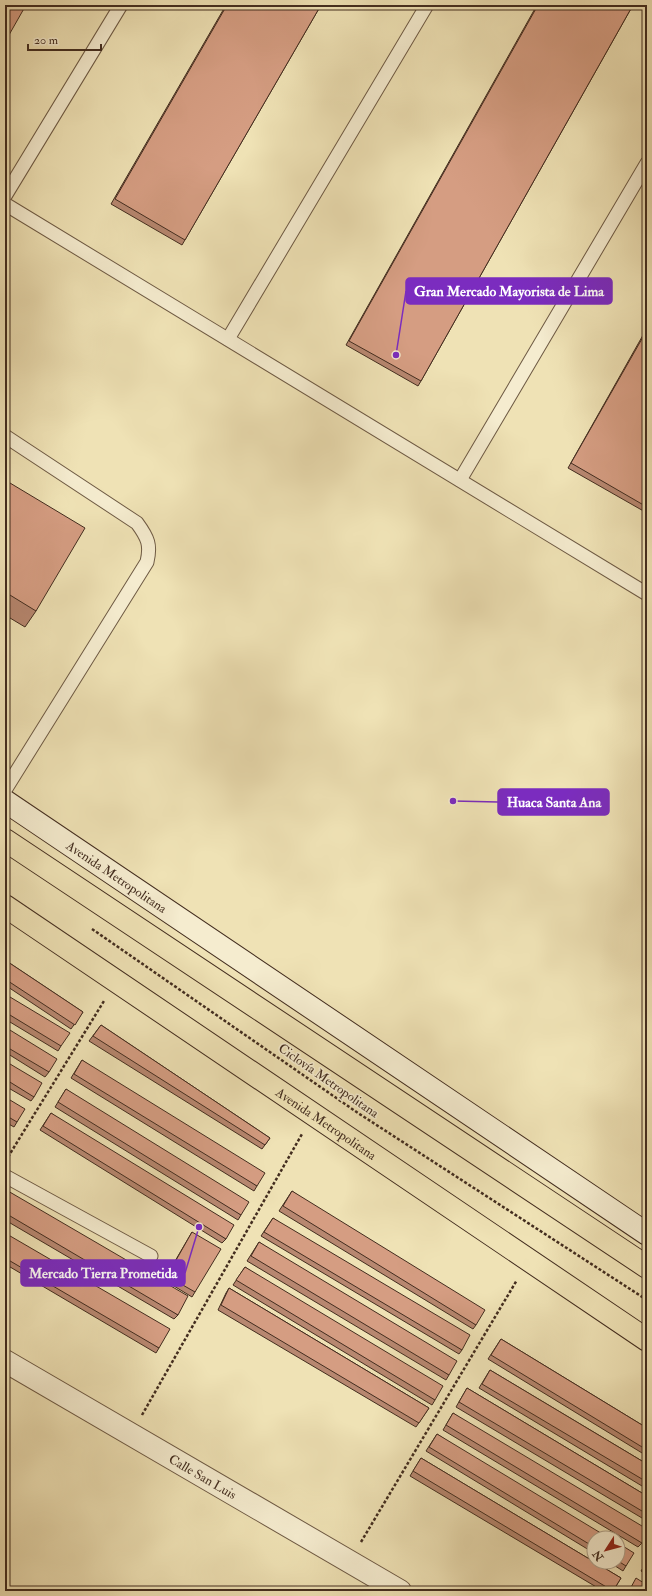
<svg xmlns="http://www.w3.org/2000/svg" width="652" height="1596" font-family="'IM FELL Double Pica',serif">
  <style>
    .lines { fill: none; stroke-linecap: round; stroke-linejoin: round }
    .lane-casing { stroke: #6e5a44; stroke-width: 15 }
    .street-casing { stroke: #6e5a44; stroke-width: 24 }
    .secondary-casing { stroke: #432d1f; stroke-width: 24 }
    .primary-casing { stroke: #432d1f; stroke-width: 24 }
    .path { stroke: #432d1f; stroke-width: 2.5; stroke-dasharray: 3 2; stroke-linecap: butt }
    .lane { stroke: #f5eccf; stroke-width: 13 }
    .street { stroke: #f5eccf; stroke-width: 22 }
    .secondary { stroke: #f5eccf; stroke-width: 22 }
    .primary { stroke: #efe2b5; stroke-width: 22 }
    .wall { fill: #b78770; stroke: #432d1f }
    .building { fill: #d59d82; stroke: #432d1f }
    .labels { text-anchor: middle; stroke-width: 3; stroke-linejoin: round; paint-order: stroke }
    .street-label { font-size: 13px; fill: #432d1f; stroke: #f5eccf }
    .leader { fill: none; stroke: #7b2cbf; stroke-width: 1.5 }
    .callout-dot { fill: #7b2cbf; stroke: #f5eccf; stroke-width: 1.5 }
    .callout { fill: #7b2cbf; stroke: #7b2cbf; stroke-width: 1.5 }
    .callout-label { font-size: 14px; text-anchor: middle; font-weight: bold; fill: #fff }
  </style>
  <rect width="100%" height="100%" fill="#efe2b5"/>
  <filter id="stains"><feTurbulence type="fractalNoise" baseFrequency=".005" numOctaves="4"/><feColorMatrix values="0 0 0 0 .2 0 0 0 0 .09 0 0 0 0 .02 0 0 0 .5 -.17"/></filter>
  <radialGradient id="worn" r=".72"><stop offset=".6" stop-color="#630" stop-opacity="0"/><stop offset="1" stop-color="#630" stop-opacity=".3"/></radialGradient>
  <g class="lines">
    <!-- lane casing -->
    <g class="lane-casing">
      <g id="lane">
        <path d="M 5,196 L 121,5"/>
        <path d="M 5,204 L 647,594"/>
        <path d="M 228,339 L 427,5"/>
        <path d="M 5,436 L 137,523 C 148,538 151,545 147,562 L 5,790"/>
        <path d="M 460,480 L 647,163"/>
        <path d="M 5,1176 L 151,1256"/>
      </g>
    </g>
    <!-- street casing -->
    <g class="street-casing">
      <g id="street">
        <path id="s1" d="M 5,1361 L 400,1591"/>
      </g>
    </g>
    <!-- secondary casing -->
    <g class="secondary-casing">
      <g id="secondary">
        <path id="s2" d="M 5,801 L 647,1234"/>
      </g>
    </g>
    <!-- primary casing -->
    <g class="primary-casing">
      <g id="primary">
        <path d="M 5,840 L 647,1267"/>
        <path id="s3" d="M 5,906 L 647,1340"/>
      </g>
    </g>
    <!-- path -->
    <g class="path">
      <path d="M 92,929 L 358,1113 L 647,1300"/>
      <path d="M 8,1157 L 104,1001"/>
      <path d="M 142,1415 L 302,1134"/>
      <path d="M 361,1542 L 517,1280"/>
    </g>
    <!-- lane -->
    <use href="#lane" class="lane"/>
    <!-- street -->
    <use href="#street" class="street"/>
    <!-- secondary -->
    <use href="#secondary" class="secondary"/>
    <!-- primary -->
    <use href="#primary" class="primary"/>
  </g>
  <!-- wall -->
  <g class="wall">
    <path d="M 226,5 L 321,5 L 182,245 L 111,204 Z"/>
    <path d="M 537,5 L 633,5 L 421,381 L 418,386 L 346,345 Z"/>
    <path d="M 647,328 L 647,513 L 568,468 Z"/>
    <path d="M 5,480 L 36,611 L 25,627 L 5,615 Z"/>
    <path d="M 5,960 L 83,1012 L 71,1029 L 5,985 Z"/>
    <path d="M 5,994 L 61,1046 L 58,1051 L 5,1019 Z"/>
    <path d="M 101,1025 L 270,1138 L 262,1149 L 89,1041 Z"/>
    <path d="M 5,1027 L 49,1072 L 45,1077 L 5,1052 Z"/>
    <path d="M 82,1060 L 257,1186 L 254,1191 L 71,1078 Z"/>
    <path d="M 5,1061 L 34,1097 L 31,1101 L 5,1086 Z"/>
    <path d="M 66,1089 L 241,1215 L 238,1220 L 55,1107 Z"/>
    <path d="M 5,1097 L 17,1122 L 14,1127 L 5,1122 Z"/>
    <path d="M 51,1113 L 226,1239 L 222,1243 L 40,1130 Z"/>
    <path d="M 8,1191 L 178,1315 L 174,1319 L 5,1220 L 5,1195 Z"/>
    <path d="M 292,1191 L 476,1325 L 473,1329 L 279,1211 Z"/>
    <path d="M 273,1218 L 462,1350 L 459,1354 L 261,1236 Z"/>
    <path d="M 192,1232 L 195,1292 L 192,1297 L 164,1280 Z"/>
    <path d="M 5,1233 L 159,1348 L 156,1353 L 5,1264 Z"/>
    <path d="M 259,1242 L 449,1375 L 446,1380 L 247,1261 Z"/>
    <path d="M 245,1267 L 435,1400 L 432,1405 L 233,1285 Z"/>
    <path d="M 229,1288 L 429,1408 L 416,1427 L 218,1310 L 226,1293 Z"/>
    <path d="M 501,1339 L 647,1428 L 647,1456 L 488,1359 Z"/>
    <path d="M 490,1370 L 647,1464 L 647,1489 L 479,1388 Z"/>
    <path d="M 467,1388 L 647,1496 L 647,1521 L 456,1407 Z"/>
    <path d="M 453,1413 L 642,1543 L 638,1547 L 443,1430 Z"/>
    <path d="M 437,1434 L 594,1538 L 594,1553 L 426,1451 Z"/>
    <path d="M 421,1458 L 621,1578 L 613,1591 L 603,1591 L 410,1476 Z"/>
    <path d="M 618,1543 L 626,1566 L 623,1571 L 609,1562 L 618,1562 Z"/>
    <path d="M 647,1561 L 647,1575 L 641,1571 Z"/>
  </g>
  <!-- building -->
  <g class="building">
    <path d="M 5,5 L 26,5 L 5,42 Z"/>
    <path d="M 227,5 L 321,5 L 185,240 L 115,199 Z"/>
    <path d="M 538,5 L 633,5 L 421,381 L 349,341 Z"/>
    <path d="M 647,330 L 647,507 L 571,463 Z"/>
    <path d="M 5,480 L 85,528 L 36,611 L 5,592 Z"/>
    <path d="M 5,960 L 83,1012 L 75,1025 L 5,979 Z"/>
    <path d="M 5,994 L 70,1033 L 61,1046 L 5,1012 Z"/>
    <path d="M 101,1025 L 270,1138 L 265,1145 L 93,1036 Z"/>
    <path d="M 5,1027 L 57,1059 L 49,1072 L 5,1046 Z"/>
    <path d="M 82,1060 L 265,1173 L 257,1186 L 74,1074 Z"/>
    <path d="M 5,1061 L 42,1083 L 34,1097 L 5,1079 Z"/>
    <path d="M 66,1089 L 249,1202 L 241,1215 L 58,1102 Z"/>
    <path d="M 5,1097 L 25,1109 L 17,1122 L 5,1115 Z"/>
    <path d="M 51,1113 L 234,1225 L 226,1239 L 43,1126 Z"/>
    <path d="M 8,1191 L 188,1296 L 178,1315 L 5,1213 L 5,1196 Z"/>
    <path d="M 292,1191 L 485,1310 L 476,1325 L 283,1206 Z"/>
    <path d="M 273,1218 L 470,1335 L 462,1350 L 264,1232 Z"/>
    <path d="M 192,1232 L 221,1249 L 195,1292 L 167,1276 Z"/>
    <path d="M 5,1233 L 170,1329 L 159,1348 L 5,1258 Z"/>
    <path d="M 259,1242 L 457,1361 L 449,1375 L 251,1256 Z"/>
    <path d="M 245,1267 L 443,1386 L 435,1400 L 236,1280 Z"/>
    <path d="M 229,1288 L 429,1408 L 419,1423 L 221,1305 Z"/>
    <path d="M 501,1339 L 647,1428 L 647,1450 L 491,1355 Z"/>
    <path d="M 490,1370 L 647,1464 L 647,1482 L 482,1384 Z"/>
    <path d="M 467,1388 L 647,1496 L 647,1514 L 459,1402 Z"/>
    <path d="M 453,1413 L 647,1529 L 647,1534 L 642,1543 L 446,1425 Z"/>
    <path d="M 437,1434 L 609,1538 L 594,1538 L 594,1547 L 429,1447 Z"/>
    <path d="M 421,1458 L 621,1578 L 613,1591 L 413,1471 Z"/>
    <path d="M 618,1543 L 634,1553 L 626,1566 L 618,1561 Z"/>
    <path d="M 647,1562 L 647,1568 L 644,1567 Z"/>
    <path d="M 636,1578 L 647,1585 L 647,1591 L 629,1591 Z"/>
  </g>
  <g class="labels">
    <!-- street labels -->
    <g class="street-label">
      <text dy="5" stroke="none"><textPath href="#s2" startOffset="135">Avenida Metropolitana</textPath></text>
      <text transform="translate(329 1080) rotate(35)" y="5">Ciclovía Metropolitana</text>
      <text dy="5" stroke="none"><textPath href="#s3" startOffset="388">Avenida Metropolitana</textPath></text>
      <text dy="5" stroke="none"><textPath href="#s1" startOffset="229">Calle San Luis</textPath></text>
    </g>
  </g>
  <!-- callouts -->
  <path class="leader" d="M396 355L406 291M453 801L498 802M199 1227L185 1273"/>
  <g class="callout-dot">
    <circle cx="396" cy="355" r="4"/>
    <circle cx="453" cy="801" r="4"/>
    <circle cx="199" cy="1227" r="4"/>
  </g>
  <g class="callout">
    <rect x="406" y="278" width="206" height="26" rx="4"/>
    <rect x="498" y="789" width="111" height="26" rx="4"/>
    <rect x="21" y="1260" width="164" height="26" rx="4"/>
  </g>
  <g class="callout-label">
    <text x="509" y="296">Gran Mercado Mayorista de Lima</text>
    <text x="554" y="807">Huaca Santa Ana</text>
    <text x="103" y="1278">Mercado Tierra Prometida</text>
  </g>
  <!-- margin -->
  <rect width="652" height="1596" fill="none" stroke="#efe2b5" stroke-width="20"/>
  <rect x="6" y="6" width="640" height="1584" fill="none" stroke="#432d1f" stroke-width="2"/>
  <rect x="10" y="10" width="632" height="1576" fill="none" stroke="#432d1f"/>
  <!-- north arrow -->
  <g transform="translate(606 1550) rotate(234)"><circle r="19" fill="#f5eccf" stroke="#aea089"/>
  <path d="M0-3L7 15L0 10L-7 15Z" fill="#8f2418"/>
  <text y="-6" font-size="11" font-weight="bold" text-anchor="middle" fill="#432d1f">N</text>
  </g>
  <!-- scale -->
  <path d="M28 44v6h73v-6" fill="none" stroke="#432d1f" stroke-width="2"/>
  <text x="34" y="44" font-size="12" fill="#432d1f" stroke="#f5eccf" stroke-width="3" paint-order="stroke">20 m</text>
  <rect width="100%" height="100%" filter="url(#stains)"/>
  <rect width="100%" height="100%" fill="url(#worn)"/>
</svg>
